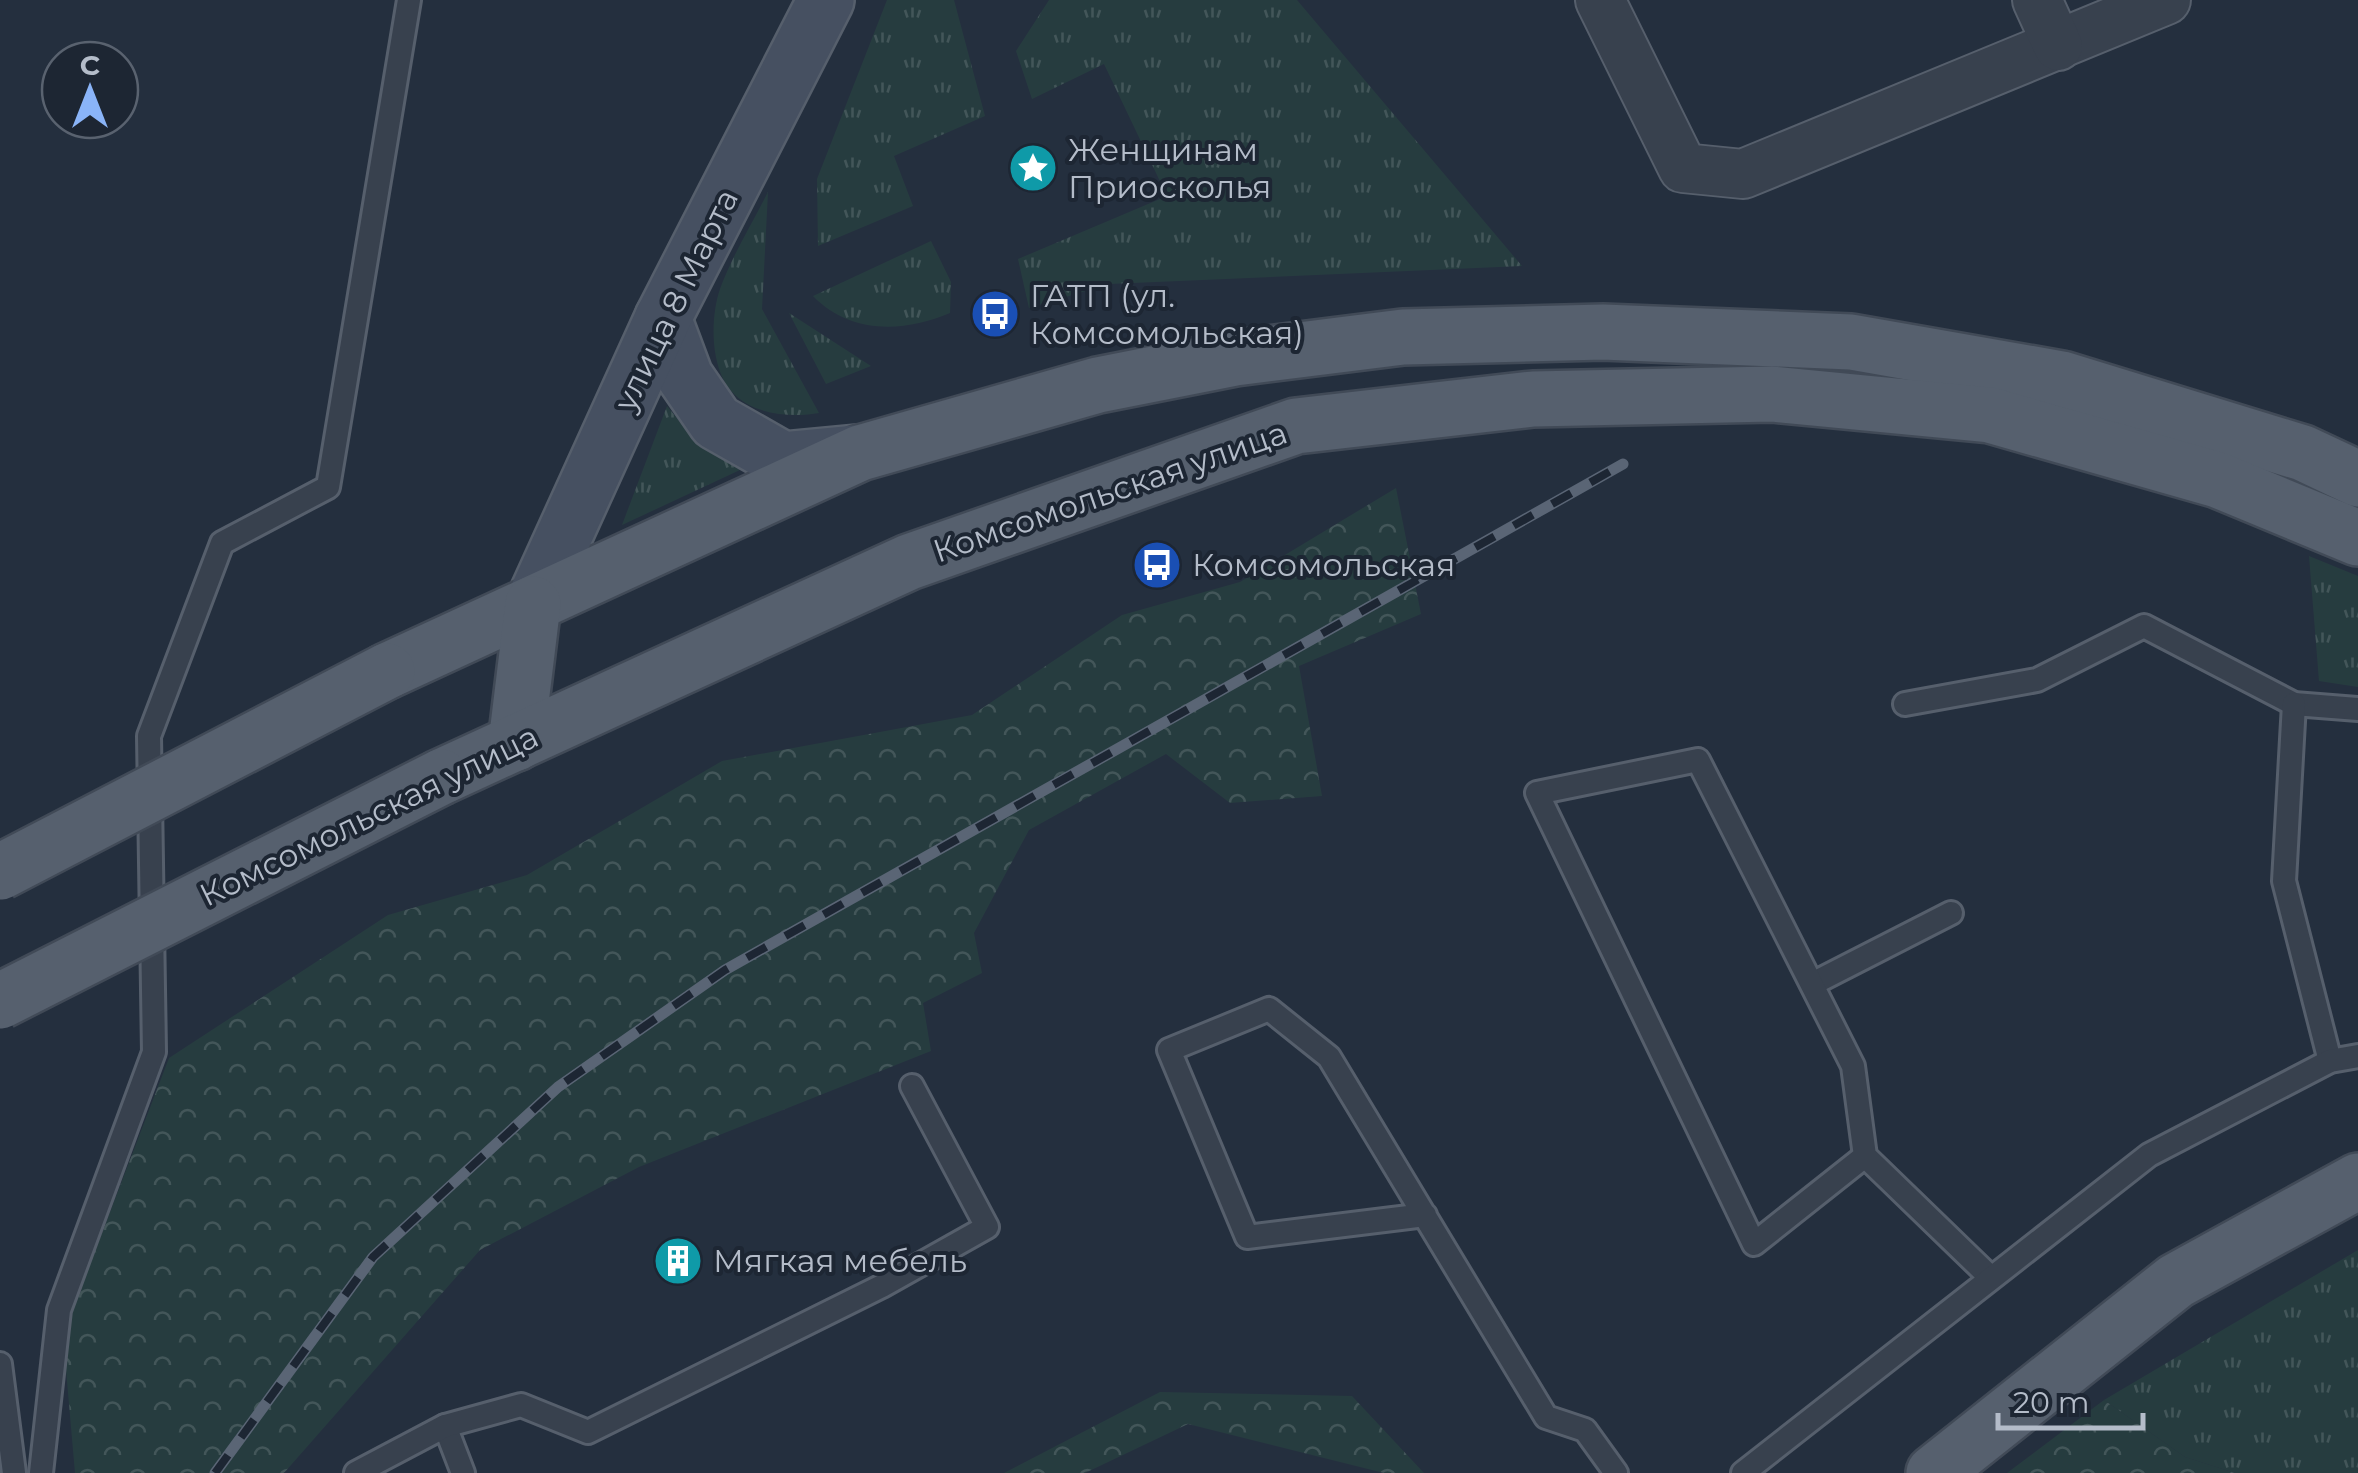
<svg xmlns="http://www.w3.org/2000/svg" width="2358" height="1473" font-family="Montserrat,sans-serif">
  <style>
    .grass { fill: url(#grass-tufts) }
    .forest { fill: url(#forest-crowns) }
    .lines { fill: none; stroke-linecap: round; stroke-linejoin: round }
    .lane-casing { stroke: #565f6c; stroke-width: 28 }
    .street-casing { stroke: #565f6c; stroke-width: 52 }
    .secondary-casing { stroke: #565f6c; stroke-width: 60 }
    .primary-casing { stroke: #414a57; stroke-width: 60 }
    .lane { stroke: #38414e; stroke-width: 22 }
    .street { stroke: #38414e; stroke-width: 48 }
    .secondary { stroke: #465061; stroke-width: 55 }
    .primary { stroke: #56606e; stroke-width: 55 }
    .rail-casing { stroke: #5a6575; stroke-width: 11 }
    .rail { stroke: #1d2633; stroke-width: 8; stroke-dasharray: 22; stroke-linecap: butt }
    .primary-bridge-casing { stroke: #414a57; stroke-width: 60; stroke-linecap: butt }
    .primary-bridge { stroke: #56606e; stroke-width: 55 }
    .labels { text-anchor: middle; stroke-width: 8; stroke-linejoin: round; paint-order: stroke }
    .poi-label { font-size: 32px; fill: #b4bcc9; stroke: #1d2633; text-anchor: start }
    .street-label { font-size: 32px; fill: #b4bcc9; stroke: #1d2633 }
  </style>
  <defs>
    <pattern id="grass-tufts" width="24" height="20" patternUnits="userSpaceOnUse" patternTransform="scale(2.5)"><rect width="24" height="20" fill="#263c3f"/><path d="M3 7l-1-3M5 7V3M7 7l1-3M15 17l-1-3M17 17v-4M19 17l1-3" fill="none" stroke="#435659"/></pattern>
    <pattern id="forest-crowns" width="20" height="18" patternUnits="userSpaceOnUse" patternTransform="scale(2.5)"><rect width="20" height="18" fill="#263c3f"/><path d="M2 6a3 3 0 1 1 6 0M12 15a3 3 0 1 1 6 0" fill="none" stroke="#435659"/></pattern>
  </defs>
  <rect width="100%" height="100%" fill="#242f3e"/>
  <!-- grass -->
  <g class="grass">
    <path d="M 887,0 L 954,0 L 985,116 L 894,156 L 913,206 L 818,246 L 817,179 Z"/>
    <path d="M 1049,0 L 1297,0 L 1522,266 L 1109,284 L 1029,308 L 1018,259 L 1167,196 L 1104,64 L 1032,99 L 1016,51 Z"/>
    <path d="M 768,192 L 762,309 L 819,413 C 792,418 753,415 732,392 C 710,368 710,318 720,289 C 732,256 752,224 768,192 Z"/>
    <path d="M 931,241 L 951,282 L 950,313 C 903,333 850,334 813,296 Z"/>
    <path d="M 789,313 L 871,366 L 826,384 Z"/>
    <path d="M 667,406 L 699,445 L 740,470 L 622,525 Z"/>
    <path d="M 2309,556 L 2358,576 L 2358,687 L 2319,681 Z"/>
    <path d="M 2358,1250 L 2358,1473 L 2235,1473 L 2185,1457 L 2104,1400 Z"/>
  </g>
  <!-- forest -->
  <g class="forest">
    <path d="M 1396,488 L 1421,614 L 1299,666 L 1322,796 L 1230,803 L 1166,754 L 1029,830 L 974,933 L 982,973 L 923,1003 L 931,1051 L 639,1167 L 480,1250 L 284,1473 L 75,1473 L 63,1335 L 169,1058 L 388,915 L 527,875 L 722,761 L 972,715 L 1122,615 L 1240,582 Z"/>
    <path d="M 1160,1392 L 1352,1396 L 1424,1473 L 1384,1473 L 1188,1424 L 1085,1473 L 1004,1473 Z"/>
    <path d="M 2104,1400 L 2185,1457 L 2235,1473 L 2007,1473 Z"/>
  </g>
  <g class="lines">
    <!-- lane casing -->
    <g class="lane-casing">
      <g id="lane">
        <path d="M 1905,704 L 2037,680 L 2144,626 L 2294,704 L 2358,709"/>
        <path d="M 2294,704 L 2284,881 L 2330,1061"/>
        <path d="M 1814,983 L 1951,913"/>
        <path d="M 1865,1156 L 1754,1244 L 1537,793 L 1698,760 L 1853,1066 L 1865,1156 L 1990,1277"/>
        <path d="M 1425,1215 L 1247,1237 L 1169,1050 L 1269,1009 L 1329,1057 L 1546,1417 L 1585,1430 L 1616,1473"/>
        <path d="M 0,1364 L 14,1473"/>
        <path d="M 445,1426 L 463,1473"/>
        <path d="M 41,1473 L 59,1310 L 154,1052 L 149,736 L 222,543 L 328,487 L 409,0"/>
        <path d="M 356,1473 L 445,1426 L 521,1405 L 588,1432 L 882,1286 L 987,1227 L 912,1086"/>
        <path d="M 1743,1473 L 2149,1155 L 2330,1061 L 2358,1056"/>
      </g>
    </g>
    <!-- street casing -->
    <g class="street-casing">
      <g id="street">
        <path d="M 1600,0 L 1683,168 L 1743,174 L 2166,0"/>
        <path d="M 2037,0 L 2058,46"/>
      </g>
    </g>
    <!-- secondary casing -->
    <g class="secondary-casing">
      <g id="secondary">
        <path d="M 663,318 L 685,377 L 716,422 L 783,460 L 857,453"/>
        <path d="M 533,604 L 663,318 L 826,0"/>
      </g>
    </g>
    <!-- primary casing -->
    <g class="primary-casing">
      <g id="primary">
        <path d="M 387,671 L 860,453 L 1098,385 L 1235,358 L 1403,337 L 1603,332 L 1851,342 L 2062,379 L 2303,453 L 2358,479"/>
        <path d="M 516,743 L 533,604"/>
        <path d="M 441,777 L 909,562 L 1296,426 L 1533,399 L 1772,394 L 1990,415 L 2218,480 L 2358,538"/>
        <path d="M 1934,1473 L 2176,1281 L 2358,1181"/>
      </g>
    </g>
    <!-- lane -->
    <use href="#lane" class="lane"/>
    <!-- street -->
    <use href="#street" class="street"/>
    <!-- secondary -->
    <use href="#secondary" class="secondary"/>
    <!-- primary -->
    <use href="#primary" class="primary"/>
    <!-- rail casing -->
    <g class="rail-casing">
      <path id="rail" d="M 215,1473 L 373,1257 L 558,1087 L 725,970 L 1623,464"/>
    </g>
    <!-- rail -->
    <use href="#rail" class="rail"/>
    <!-- primary-bridge casing -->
    <g class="primary-bridge-casing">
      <g id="primary-bridge">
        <path d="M 0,872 L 387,671"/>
        <path d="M 0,1001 L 441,777"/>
      </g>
    </g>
    <!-- primary-bridge -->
    <use href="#primary-bridge" class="primary-bridge"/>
  </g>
  <!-- icons -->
  <defs>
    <g id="sight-disc" transform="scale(2.5)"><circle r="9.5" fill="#0f9aa8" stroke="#1d2633"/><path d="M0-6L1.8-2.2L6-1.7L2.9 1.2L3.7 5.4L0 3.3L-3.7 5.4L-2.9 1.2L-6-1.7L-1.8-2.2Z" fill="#fff"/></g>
    <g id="bus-disc" transform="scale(2.5)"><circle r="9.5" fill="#1a4fb4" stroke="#1d2633"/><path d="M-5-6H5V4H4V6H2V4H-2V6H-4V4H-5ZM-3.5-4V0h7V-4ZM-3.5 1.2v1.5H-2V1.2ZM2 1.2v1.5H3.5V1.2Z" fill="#fff"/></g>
    <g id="building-disc" transform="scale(2.5)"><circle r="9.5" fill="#0f9aa8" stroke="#1d2633"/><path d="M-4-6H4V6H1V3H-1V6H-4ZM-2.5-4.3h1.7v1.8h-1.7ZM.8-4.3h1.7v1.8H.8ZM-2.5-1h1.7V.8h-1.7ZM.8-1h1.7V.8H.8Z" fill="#fff"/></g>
  </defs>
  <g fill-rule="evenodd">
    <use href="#sight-disc" x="1033" y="168"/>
    <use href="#bus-disc" x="995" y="314"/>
    <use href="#bus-disc" x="1157" y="565"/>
    <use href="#building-disc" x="678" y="1261"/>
  </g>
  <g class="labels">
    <!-- poi labels -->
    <g class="poi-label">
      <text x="1068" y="161">Женщинам<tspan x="1068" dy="37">Приосколья</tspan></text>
      <text x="1030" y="307">ГАТП (ул.<tspan x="1030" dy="37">Комсомольская)</tspan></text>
      <text x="1192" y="576">Комсомольская</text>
      <text x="713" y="1272">Мягкая мебель</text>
    </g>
    <!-- street labels -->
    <g class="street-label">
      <text transform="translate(676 300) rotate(-64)" y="11">улица 8 Марта</text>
      <text transform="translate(1110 492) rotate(-19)" y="11">Комсомольская улица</text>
      <text transform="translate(369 816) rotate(-26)" y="11">Комсомольская улица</text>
    </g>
  </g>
  <!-- north arrow -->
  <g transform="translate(90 90)"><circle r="48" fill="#1d2633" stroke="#59626f" stroke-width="2.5"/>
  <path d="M0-8L18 38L0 25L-18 38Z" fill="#8ab4f8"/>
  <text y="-15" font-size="28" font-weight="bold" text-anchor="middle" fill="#b4bcc9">С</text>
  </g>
  <!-- scale -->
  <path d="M1998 1413v15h145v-15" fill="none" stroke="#b4bcc9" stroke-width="5"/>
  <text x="2013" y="1413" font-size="30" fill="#b4bcc9" stroke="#1d2633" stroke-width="8" paint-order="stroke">20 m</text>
</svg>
